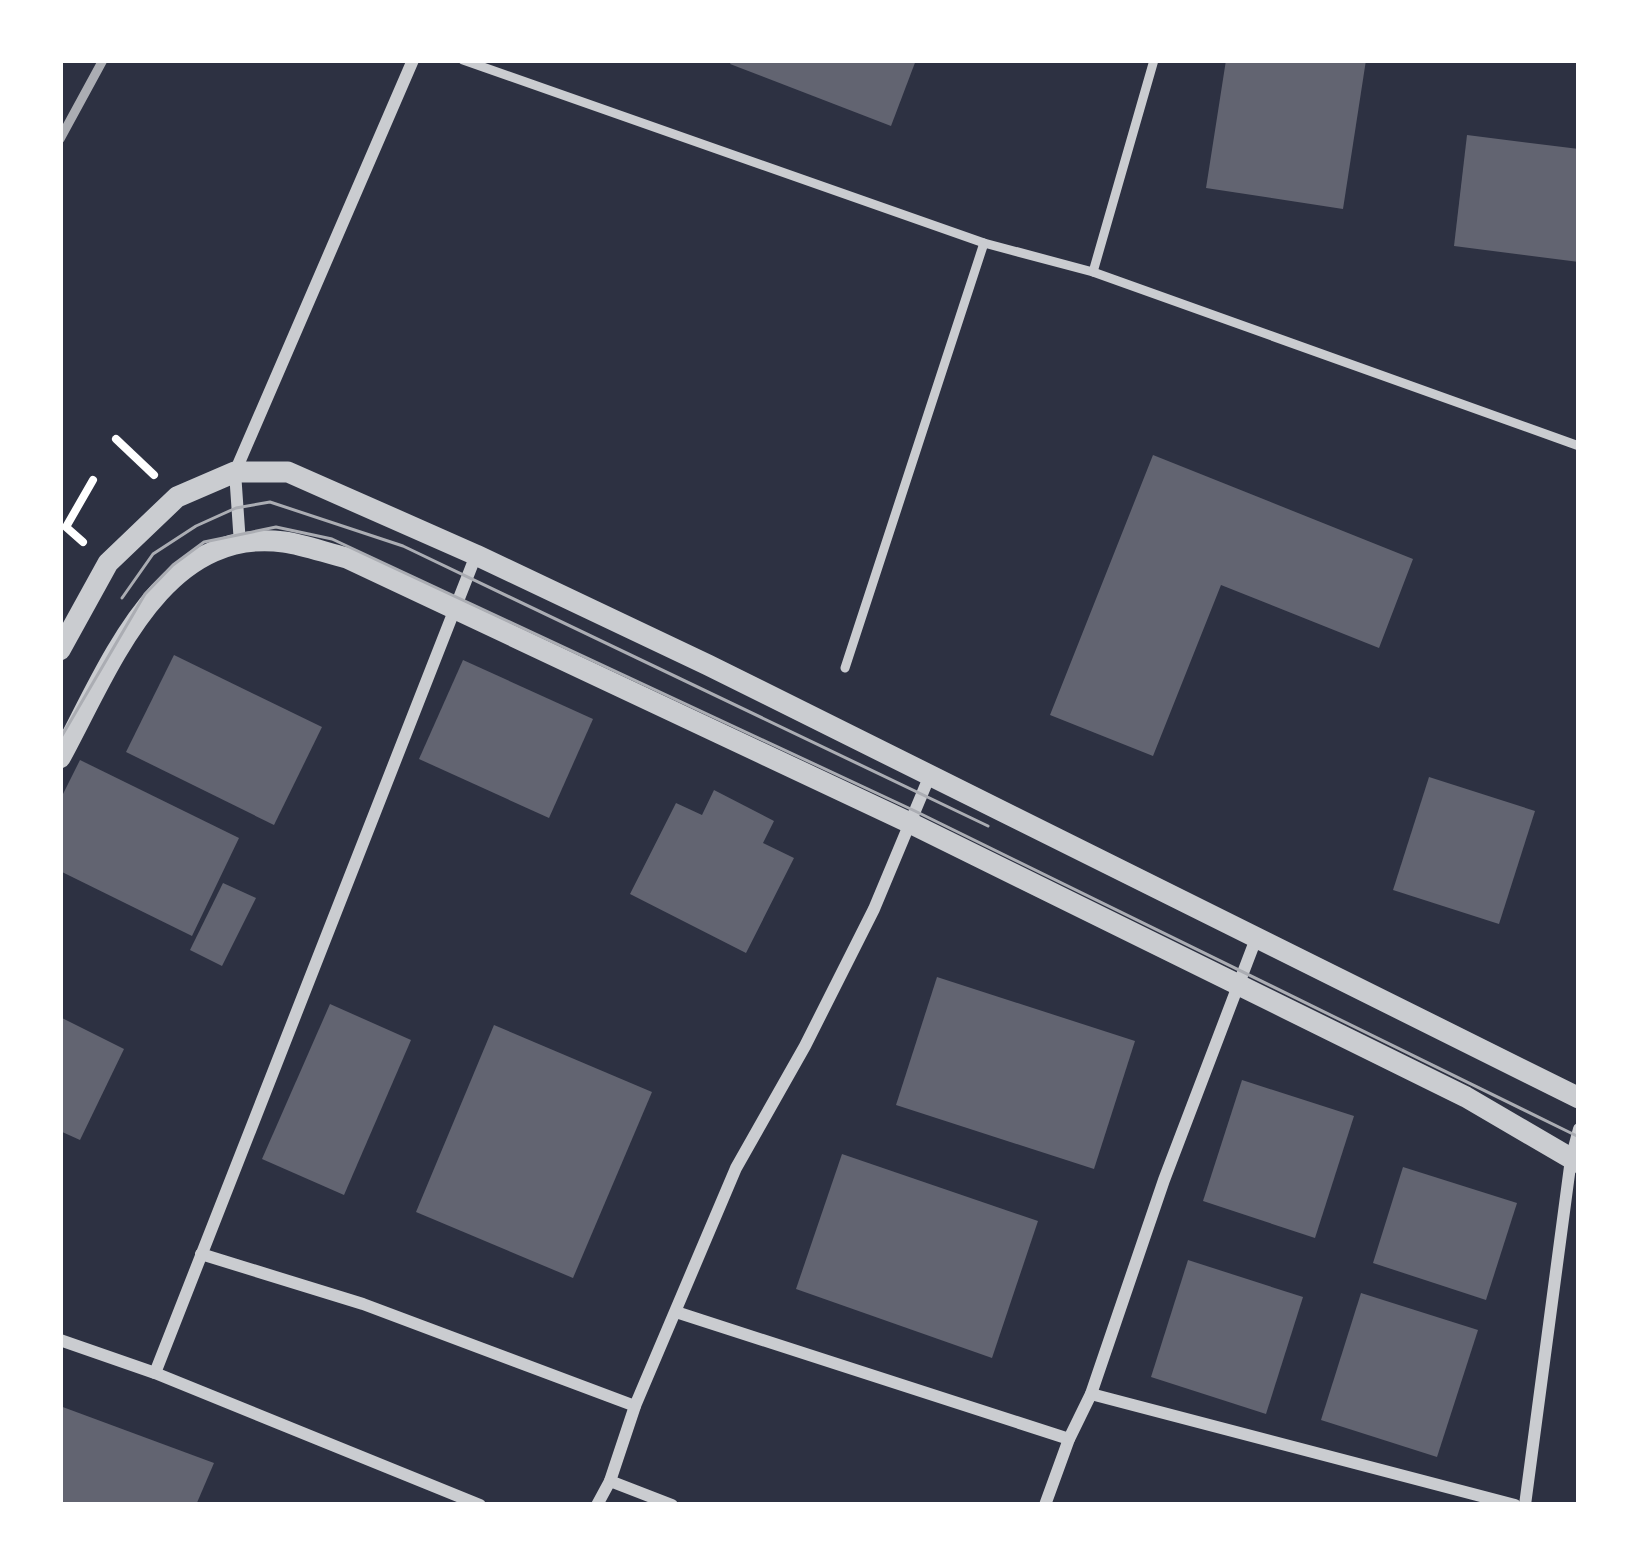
<svg xmlns="http://www.w3.org/2000/svg" width="1639" height="1565" font-family="'PT Sans Narrow',sans-serif">
  <style>
    .building { fill: #626471 }
    .lines { fill: none; stroke-linecap: round; stroke-linejoin: round }
    .path { stroke: #fff; stroke-width: 8 }
    .service { stroke: #caccd0; stroke-width: 9 }
    .minor { stroke: #caccd0; stroke-width: 12 }
    .tertiary { stroke: #caccd0; stroke-width: 21 }
    .tram { stroke: #abadb3; stroke-width: 3 }
    .rail { stroke: #abadb3; stroke-width: 9 }
  </style>
  <rect width="100%" height="100%" fill="#2d3142"/>
  <!-- building -->
  <g class="building">
    <path d="M 732,60 L 916,60 L 891,126 L 730,64 Z"/>
    <path d="M 1226,60 L 1366,60 L 1343,209 L 1206,188 Z"/>
    <path d="M 1467,135 L 1579,149 L 1579,262 L 1454,246 Z"/>
    <path d="M 1153,455 L 1413,559 L 1379,648 L 1221,585 L 1153,756 L 1050,715 Z"/>
    <path d="M 174,655 L 322,727 L 274,825 L 126,752 Z"/>
    <path d="M 463,660 L 593,719 L 549,818 L 419,759 Z"/>
    <path d="M 80,760 L 239,838 L 192,936 L 60,871 L 60,800 Z"/>
    <path d="M 1429,777 L 1535,811 L 1499,924 L 1393,890 Z"/>
    <path d="M 714,790 L 774,821 L 763,843 L 794,858 L 746,953 L 630,894 L 676,803 L 702,815 Z"/>
    <path d="M 223,883 L 256,898 L 222,966 L 190,950 Z"/>
    <path d="M 937,977 L 1135,1041 L 1094,1169 L 896,1105 Z"/>
    <path d="M 330,1004 L 411,1040 L 344,1195 L 262,1159 Z"/>
    <path d="M 60,1017 L 124,1049 L 80,1140 L 60,1131 Z"/>
    <path d="M 494,1025 L 652,1092 L 573,1278 L 416,1212 Z"/>
    <path d="M 1242,1080 L 1354,1116 L 1315,1238 L 1203,1201 Z"/>
    <path d="M 842,1154 L 1038,1221 L 992,1358 L 796,1289 Z"/>
    <path d="M 1403,1167 L 1517,1203 L 1486,1300 L 1373,1263 Z"/>
    <path d="M 1188,1260 L 1303,1297 L 1266,1414 L 1151,1377 Z"/>
    <path d="M 1361,1293 L 1478,1330 L 1437,1457 L 1321,1420 Z"/>
    <path d="M 60,1406 L 214,1463 L 196,1505 L 60,1505 Z"/>
  </g>
  <g class="lines">
    <!-- path -->
    <g class="path">
      <path d="M 116,439 L 154,475"/>
      <path d="M 83,542 L 66,527 L 93,480"/>
    </g>
    <!-- service -->
    <g class="service">
      <path d="M 463,60 L 984,243 L 1093,272 L 1579,446"/>
      <path d="M 1093,272 L 1154,60"/>
      <path d="M 845,668 L 984,243"/>
    </g>
    <!-- minor -->
    <g class="minor">
      <path d="M 240,544 L 235,472 L 413,60"/>
      <path d="M 201,1254 L 363,1304 L 635,1406"/>
      <path d="M 676,1312 L 1069,1439"/>
      <path d="M 60,1340 L 155,1373 L 480,1505"/>
      <path d="M 155,1373 L 476,555"/>
      <path d="M 1091,1394 L 1515,1505"/>
      <path d="M 610,1481 L 672,1505"/>
      <path d="M 597,1505 L 610,1481 L 635,1406 L 736,1168 L 805,1046 L 874,909 L 930,775"/>
      <path d="M 1045,1505 L 1069,1439 L 1091,1394 L 1164,1180 L 1257,936"/>
      <path d="M 1525,1505 L 1571,1159 L 1579,1129"/>
    </g>
    <!-- tertiary -->
    <g class="tertiary">
      <path d="M 60,650 L 108,563 L 177,497 L 235,472 L 288,472 L 476,555 L 708,665 L 1579,1098"/>
      <path d="M 60,758 C 108,671 160,525 284,542 C 305,545 326,553 347,558 L 910,823 L 1466,1097 L 1579,1163"/>
    </g>
    <!-- tram -->
    <g class="tram">
      <path d="M 122,598 L 153,554 L 196,526 L 236,508 L 270,502 L 403,546 L 988,826"/>
      <path d="M 60,739 L 145,594 L 173,565 L 204,542 L 276,527 L 332,539 L 915,811 L 1579,1137"/>
    </g>
    <!-- rail -->
    <path class="rail" d="M 60,139 L 103,60"/>
  </g>
  <!-- border -->
  <rect width="1639" height="1565" fill="none" stroke="#ffffff" stroke-width="126"/>
</svg>
